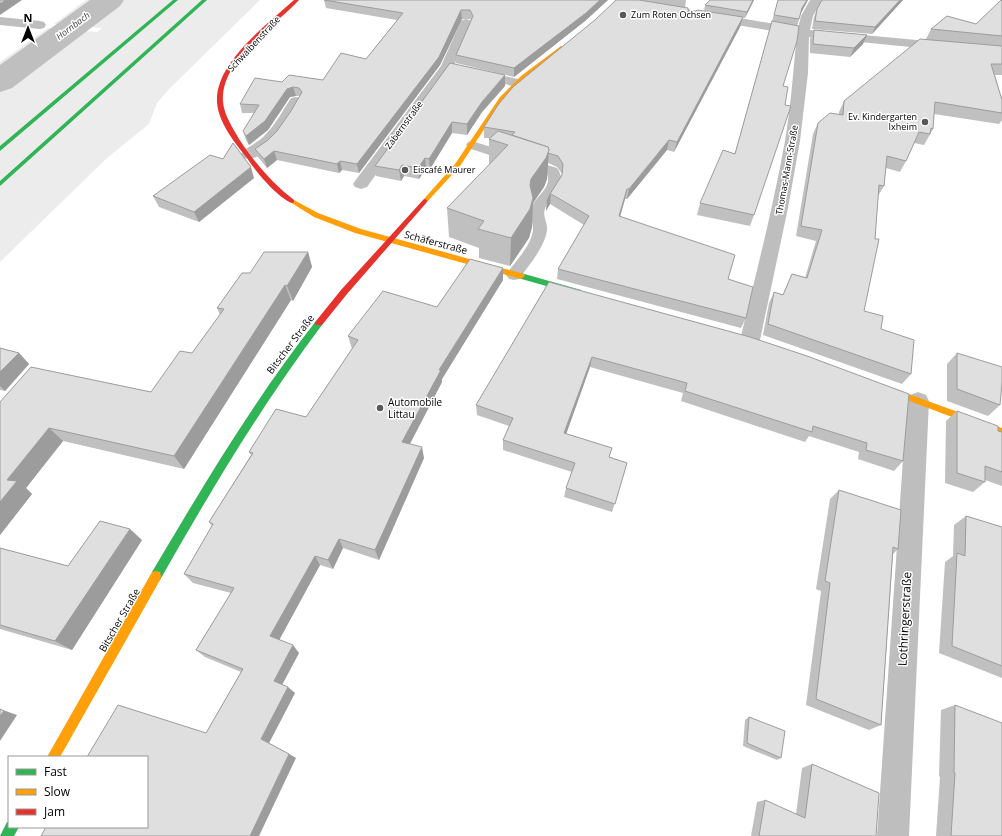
<svg xmlns="http://www.w3.org/2000/svg" width="1002" height="836" font-family="'Open Sans',sans-serif">
  <style>
    .green { fill: #ececec }
    .lines { fill: none; stroke-linecap: round; stroke-linejoin: round }
    .river { fill: #bfbfbf; fill-rule: evenodd }
    .lane { fill: #bebebe; fill-rule: evenodd }
    .street { fill: #bebebe; fill-rule: evenodd }
    .fast { fill: #30b455; fill-rule: evenodd }
    .slow { fill: #ff9f0a; fill-rule: evenodd }
    .jam { fill: #e5322d; fill-rule: evenodd }
    .wall { fill: #c0c0c0 }
    .shaded-wall { fill: #9c9c9c }
    .building { fill: #dfdfdf; stroke: #9c9c9c }
    .poi-dot { fill: #595959; stroke: #fff; stroke-width: 1.5 }
    .labels { text-anchor: middle; stroke-width: 3; stroke-linejoin: round; paint-order: stroke }
    .far-poi-label { font-size: 9px; fill: #000; stroke: #fff; text-anchor: start }
    .far-water-label { font-size: 9px; font-style: italic; fill: #444; stroke: #fff }
    .far-street-label { font-size: 9px; fill: #000; stroke: #fff }
    .street-label { font-size: 10px; fill: #000; stroke: #fff }
    .poi-label { font-size: 10px; fill: #000; stroke: #fff; text-anchor: start }
    .near-street-label { font-size: 12px; fill: #000; stroke: #fff }
  </style>
  <rect width="100%" height="100%" fill="#fff"/>
  <!-- green -->
  <path class="green" d="M 86,0 L 260,0 L 169,89 L 157,103 L 149,124 L 107,158 L 0,262 L 0,62 L 48,28 L 97,32 L 102,28 L 54,24 Z"/>
  <g class="lines">
    <!-- river -->
    <path class="river" d="M 90,0 L 124,0 L 120,6 L 12,88 L 0,92 L 0,65 Z"/>
    <!-- lane -->
    <path class="lane" d="M 472,141 L 557,168 C 570,187 550,192 545,209 C 542,216 548,223 547,230 C 545,247 529,265 519,279 L 514,280 L 509,279 L 506,275 C 515,261 531,247 533,230 C 534,222 528,216 531,208 C 535,197 553,187 547,174 L 468,148 L 466,145 L 468,142 Z"/>
    <!-- street -->
    <g class="street">
      <path d="M 810,0 L 822,0 L 813,16 L 810,30 L 1002,48 L 1002,56 L 809,37 L 808,73 L 800,141 L 788,208 L 760,340 L 757,345 L 750,347 L 743,345 L 740,340 C 756,274 773,208 785,141 C 791,106 793,71 797,35 L 658,12 L 654,10 L 652,8 L 654,6 L 658,4 L 798,28 L 801,16 Z"/>
      <path d="M 0,17 L 40,21 L 44,22 L 46,25 L 44,28 L 40,29 L 0,25 Z"/>
      <path d="M 466,19 L 470,20 L 472,23 L 454,66 L 367,187 L 361,189 L 355,187 L 353,184 L 355,181 L 441,66 L 460,23 L 462,20 Z"/>
      <path d="M 475,69 L 522,80 L 524,83 L 522,86 L 517,87 L 470,76 L 468,73 L 470,70 Z"/>
      <path d="M 296,97 L 301,98 L 303,101 C 292,119 268,165 243,158 L 240,155 C 246,147 258,143 265,135 C 276,124 283,110 291,98 Z"/>
      <path d="M 918,392 L 926,395 L 929,401 L 909,836 L 877,836 L 907,401 L 910,395 Z"/>
    </g>
    <!-- fast -->
    <g class="fast">
      <path d="M 173,0 L 178,0 L 0,151 L 0,146 Z"/>
      <path d="M 202,0 L 207,0 L 0,186 L 0,181 Z"/>
      <path d="M 521,273 L 581,290 L 582,292 L 578,295 L 518,278 L 518,274 Z"/>
      <path d="M 319,320 L 322,321 L 323,323 L 322,325 C 261,406 210,492 160,580 L 156,581 L 152,580 L 151,576 L 152,572 C 203,486 254,400 316,321 Z"/>
      <path d="M 7,822 L 9,822 L 9,827 L 19,827 L 14,836 L 0,836 Z"/>
    </g>
    <!-- slow -->
    <g class="slow">
      <path d="M 561,46 L 566,47 L 525,78 L 504,99 L 460,166 L 427,202 L 423,202 L 423,200 L 455,164 L 500,97 L 521,76 Z"/>
      <path d="M 292,199 L 318,213 L 361,229 L 524,274 L 525,276 L 521,279 L 355,233 L 314,217 L 290,202 L 290,200 Z"/>
      <path d="M 881,384 L 1002,428 L 1002,436 L 878,389 L 877,387 L 878,385 Z"/>
      <path d="M 156,571 L 160,572 L 161,576 L 160,580 L 60,757 L 47,757 L 152,572 Z"/>
    </g>
    <!-- jam -->
    <g class="jam">
      <path d="M 294,0 L 299,0 C 274,27 220,60 223,102 C 224,115 233,128 239,139 C 254,162 272,183 294,200 L 294,202 L 292,203 C 278,198 255,171 247,158 C 235,143 218,122 217,102 C 215,62 268,24 294,0 Z"/>
      <path d="M 425,199 L 427,200 L 427,202 L 347,294 L 322,325 L 316,325 L 315,323 L 316,321 L 341,290 L 423,200 Z"/>
    </g>
  </g>
  <!-- wall -->
  <g class="wall">
    <path d="M 324,0 L 608,0 L 585,21 L 514,77 L 456,63 L 456,55 L 471,20 L 470,19 L 462,19 L 440,65 L 359,173 L 342,170 L 339,173 L 277,160 L 267,168 L 258,157 L 255,149 L 268,140 L 277,131 L 291,111 L 300,96 L 296,96 L 290,97 L 268,130 L 249,145 L 246,140 L 243,131 L 254,113 L 242,113 L 240,104 L 282,82 L 323,80 L 366,59 L 397,20 L 326,8 Z"/>
    <path d="M 639,0 L 686,0 L 685,8 Z"/>
    <path d="M 754,0 L 745,18 L 704,11 L 705,5 Z"/>
    <path d="M 778,0 L 808,0 L 801,13 L 797,26 L 783,86 L 785,105 L 754,215 L 750,226 L 697,215 L 700,203 L 735,153 Z"/>
    <path d="M 903,0 L 872,34 L 812,29 L 814,17 L 817,9 Z"/>
    <path d="M 1002,0 L 1002,75 L 995,75 L 1002,100 L 1002,120 L 999,124 L 934,114 L 933,129 L 924,145 L 914,143 L 906,161 L 900,172 L 886,168 L 884,186 L 878,196 L 864,311 L 881,329 L 911,374 L 902,384 L 763,335 L 769,303 L 774,292 L 783,295 L 792,274 L 805,278 L 816,241 L 796,236 L 813,134 L 818,123 L 839,115 L 839,112 L 844,101 L 926,39 L 931,29 L 976,24 Z"/>
    <path d="M 743,17 L 740,27 L 674,152 L 667,150 L 627,199 L 625,199 L 620,217 L 728,279 L 746,318 L 741,328 L 557,279 L 558,269 L 584,225 L 550,204 L 546,211 L 547,201 L 562,176 L 562,174 L 557,167 L 548,163 L 547,179 L 544,187 L 533,203 L 532,227 L 529,238 L 510,266 L 479,258 L 479,248 L 449,237 L 447,208 L 489,165 L 489,139 L 490,138 L 484,138 L 484,127 L 596,19 Z"/>
    <path d="M 814,30 L 863,44 L 850,57 L 810,53 L 810,39 Z"/>
    <path d="M 505,86 L 482,112 L 467,135 L 452,133 L 430,169 L 426,168 L 419,179 L 404,176 L 401,181 L 376,176 L 375,166 Z"/>
    <path d="M 254,178 L 199,222 L 159,207 L 153,196 Z"/>
    <path d="M 308,252 L 312,267 L 293,301 L 291,300 L 184,469 L 63,441 L 26,488 L 32,494 L 0,535 L 0,402 L 151,392 L 192,353 L 220,315 L 217,308 L 250,273 Z"/>
    <path d="M 503,280 L 442,379 L 442,382 L 410,444 L 424,458 L 379,560 L 343,548 L 333,569 L 320,565 L 279,640 L 299,653 L 282,684 L 295,693 L 269,743 L 296,758 L 206,733 L 241,672 L 205,657 L 196,650 L 231,593 L 193,583 L 184,574 L 212,526 L 209,522 L 251,455 L 249,452 L 306,417 L 352,349 L 348,336 L 437,307 Z"/>
    <path d="M 549,282 L 750,337 L 903,461 L 894,471 L 858,459 L 859,452 L 809,436 L 805,442 L 681,401 L 683,393 L 590,367 L 566,434 L 612,448 L 609,457 L 627,463 L 612,512 L 564,497 L 566,488 L 572,472 L 503,450 L 503,440 L 509,426 L 477,415 L 476,405 Z"/>
    <path d="M 0,348 L 19,353 L 29,364 L 5,391 L 0,390 Z"/>
    <path d="M 957,353 L 1000,405 L 988,416 L 947,401 L 947,364 Z"/>
    <path d="M 957,411 L 998,431 L 1002,432 L 1002,486 L 985,480 L 985,482 L 973,492 L 945,483 L 946,421 Z"/>
    <path d="M 839,490 L 898,549 L 893,554 L 881,725 L 869,730 L 806,705 L 821,591 L 816,589 L 830,499 Z"/>
    <path d="M 966,516 L 1002,527 L 1002,678 L 939,653 L 945,562 L 953,556 L 954,525 Z"/>
    <path d="M 142,540 L 72,650 L 0,629 L 0,548 L 68,566 Z"/>
    <path d="M 955,705 L 1002,836 L 936,836 L 940,777 L 939,776 L 941,710 Z"/>
    <path d="M 749,717 L 781,758 L 777,760 L 743,746 L 745,720 Z"/>
    <path d="M 812,764 L 876,836 L 751,836 L 757,802 L 765,800 L 796,814 L 802,768 Z"/>
  </g>
  <!-- shaded-wall -->
  <g class="shaded-wall">
    <path d="M 5,0 L 22,0 L 0,15 L 0,4 Z"/>
    <path d="M 600,0 L 608,0 L 585,21 L 514,77 L 514,68 Z"/>
    <path d="M 753,0 L 754,0 L 745,18 L 747,12 Z"/>
    <path d="M 807,0 L 808,0 L 800,15 L 802,8 Z"/>
    <path d="M 900,0 L 903,0 L 872,34 L 875,27 Z"/>
    <path d="M 461,10 L 462,19 L 440,65 L 359,173 L 357,164 Z"/>
    <path d="M 743,17 L 740,27 L 674,152 L 677,142 Z"/>
    <path d="M 867,35 L 863,44 L 850,57 L 854,48 Z"/>
    <path d="M 505,75 L 505,86 L 482,112 L 467,135 L 467,124 L 482,102 Z"/>
    <path d="M 293,87 L 296,96 L 290,97 L 268,130 L 249,145 L 246,136 L 287,89 Z"/>
    <path d="M 452,122 L 452,133 L 430,169 L 429,159 Z"/>
    <path d="M 669,140 L 667,150 L 627,199 L 629,189 Z"/>
    <path d="M 549,150 L 547,179 L 544,187 L 533,203 L 532,227 L 529,238 L 510,266 L 511,238 L 530,185 L 531,179 Z"/>
    <path d="M 274,151 L 277,160 L 267,168 L 264,159 Z"/>
    <path d="M 425,158 L 426,168 L 419,179 L 418,168 Z"/>
    <path d="M 340,161 L 342,170 L 339,173 L 337,164 Z"/>
    <path d="M 402,165 L 404,176 L 401,181 L 399,170 Z"/>
    <path d="M 251,167 L 254,178 L 199,222 L 194,212 Z"/>
    <path d="M 627,189 L 625,199 L 617,227 L 619,216 Z"/>
    <path d="M 551,194 L 550,204 L 546,211 L 547,201 Z"/>
    <path d="M 308,252 L 312,267 L 293,301 L 287,286 Z"/>
    <path d="M 503,268 L 503,280 L 442,379 L 442,382 L 405,453 L 402,442 L 439,370 Z"/>
    <path d="M 285,285 L 291,300 L 184,469 L 174,456 Z"/>
    <path d="M 19,353 L 29,364 L 5,391 L 0,386 L 0,372 Z"/>
    <path d="M 592,357 L 590,367 L 563,443 L 564,433 Z"/>
    <path d="M 49,428 L 63,441 L 26,488 L 32,494 L 0,535 L 0,502 L 7,480 Z"/>
    <path d="M 422,447 L 424,458 L 379,560 L 375,550 Z"/>
    <path d="M 130,529 L 142,540 L 72,650 L 55,641 Z"/>
    <path d="M 339,539 L 343,548 L 333,569 L 328,560 Z"/>
    <path d="M 315,556 L 320,565 L 277,644 L 270,636 Z"/>
    <path d="M 293,645 L 299,653 L 281,687 L 274,681 Z"/>
    <path d="M 288,687 L 295,693 L 269,743 L 261,739 Z"/>
    <path d="M 0,709 L 17,715 L 0,741 Z"/>
    <path d="M 289,754 L 296,758 L 259,836 L 250,836 Z"/>
  </g>
  <!-- building -->
  <g class="building">
    <path d="M 0,0 L 5,0 L 0,4 Z"/>
    <path d="M 324,0 L 600,0 L 586,13 L 514,68 L 456,55 L 473,16 L 470,10 L 461,10 L 439,57 L 357,164 L 340,161 L 337,164 L 274,151 L 264,159 L 255,149 L 268,140 L 277,131 L 291,111 L 302,92 L 299,88 L 293,87 L 287,89 L 265,121 L 246,136 L 243,131 L 259,105 L 240,104 L 255,78 L 282,82 L 289,75 L 323,80 L 341,53 L 366,59 L 403,13 Z"/>
    <path d="M 616,0 L 639,0 L 688,8 L 689,18 L 697,10 L 743,17 L 677,142 L 669,140 L 629,189 L 627,189 L 619,216 L 735,255 L 728,279 L 753,287 L 746,318 L 558,269 L 589,216 L 551,194 L 547,201 L 550,194 L 562,175 L 563,164 L 558,156 L 548,153 L 549,150 L 548,147 L 512,135 L 515,132 L 484,127 L 498,105 L 513,87 L 596,19 Z"/>
    <path d="M 710,0 L 753,0 L 747,12 L 705,5 Z"/>
    <path d="M 778,0 L 807,0 L 802,8 L 799,19 L 774,15 Z"/>
    <path d="M 822,0 L 900,0 L 875,27 L 815,21 L 817,9 Z"/>
    <path d="M 1001,0 L 1002,0 L 1002,36 L 931,29 L 947,16 L 976,24 Z"/>
    <path d="M 772,21 L 799,26 L 797,41 L 783,86 L 788,87 L 785,105 L 791,106 L 754,215 L 700,203 L 723,150 L 735,154 Z"/>
    <path d="M 814,30 L 867,35 L 854,48 L 813,44 Z"/>
    <path d="M 920,39 L 1002,46 L 1002,64 L 991,64 L 1002,100 L 1002,113 L 935,102 L 933,129 L 931,128 L 930,134 L 919,132 L 906,161 L 887,156 L 884,186 L 879,185 L 875,239 L 879,239 L 864,311 L 883,316 L 881,329 L 914,340 L 911,374 L 768,324 L 774,292 L 783,295 L 792,274 L 807,278 L 822,230 L 801,226 L 818,123 L 830,113 L 843,115 L 844,101 Z"/>
    <path d="M 450,63 L 505,75 L 482,102 L 467,124 L 452,122 L 429,159 L 425,158 L 418,168 L 402,165 L 399,170 L 375,166 Z"/>
    <path d="M 498,131 L 548,147 L 549,150 L 546,158 L 531,179 L 530,185 L 533,198 L 530,209 L 511,238 L 478,229 L 484,221 L 447,208 L 508,145 L 489,139 Z"/>
    <path d="M 233,143 L 251,167 L 194,212 L 153,196 L 210,155 L 223,159 Z"/>
    <path d="M 264,252 L 308,252 L 287,286 L 285,285 L 174,456 L 49,428 L 7,480 L 17,481 L 0,502 L 0,402 L 31,367 L 151,392 L 180,351 L 192,353 L 224,309 L 217,308 L 242,273 L 250,273 Z"/>
    <path d="M 470,259 L 503,268 L 439,370 L 441,370 L 402,442 L 422,447 L 375,550 L 339,539 L 328,560 L 315,556 L 270,636 L 293,645 L 274,681 L 288,687 L 261,739 L 289,754 L 250,836 L 41,836 L 46,827 L 147,827 L 147,757 L 87,757 L 118,705 L 206,733 L 243,669 L 196,650 L 234,588 L 184,574 L 213,524 L 209,522 L 253,453 L 249,452 L 276,409 L 306,417 L 358,340 L 348,336 L 383,291 L 437,307 Z"/>
    <path d="M 549,282 L 750,337 L 807,356 L 909,394 L 903,461 L 866,450 L 867,443 L 813,426 L 812,432 L 685,391 L 687,383 L 592,357 L 564,433 L 612,448 L 609,457 L 627,463 L 615,504 L 566,488 L 575,463 L 503,440 L 513,418 L 476,405 Z"/>
    <path d="M 0,348 L 19,353 L 0,372 Z"/>
    <path d="M 957,353 L 1002,367 L 1002,383 L 1000,405 L 957,389 Z"/>
    <path d="M 957,411 L 998,426 L 998,431 L 1002,432 L 1002,472 L 985,466 L 985,482 L 957,473 Z"/>
    <path d="M 839,490 L 901,510 L 898,549 L 893,547 L 881,725 L 816,699 L 830,583 L 825,581 Z"/>
    <path d="M 966,516 L 1002,527 L 1002,666 L 952,646 L 957,553 L 965,556 Z"/>
    <path d="M 100,521 L 130,529 L 55,641 L 0,625 L 0,548 L 68,566 Z"/>
    <path d="M 955,705 L 1002,723 L 1002,836 L 951,836 L 955,773 L 954,773 Z"/>
    <path d="M 0,709 L 4,711 L 0,716 Z"/>
    <path d="M 749,717 L 785,731 L 781,758 L 747,743 Z"/>
    <path d="M 812,764 L 879,793 L 876,836 L 759,836 L 765,800 L 805,818 Z"/>
  </g>
  <!-- markers -->
  <g class="poi-dot">
    <circle cx="623" cy="15" r="4"/>
    <circle cx="925" cy="122" r="4"/>
    <circle cx="405" cy="170" r="4"/>
    <circle cx="380" cy="408" r="4"/>
  </g>
  <g class="labels">
    <!-- far-poi labels -->
    <g class="far-poi-label">
      <text x="631" y="18">Zum Roten Ochsen</text>
      <text x="917" y="120" text-anchor="end">Ev. Kindergarten<tspan x="917" dy="10">Ixheim</tspan></text>
      <text x="413" y="173">Eiscafé Maurer</text>
    </g>
    <!-- far-water labels -->
    <g class="far-water-label">
      <text transform="translate(73 26) rotate(-37)" y="3">Hornbach</text>
    </g>
    <!-- far-street labels -->
    <g class="far-street-label">
      <text transform="translate(254 44) rotate(-47)" y="3">Schwalbenstraße</text>
      <text transform="translate(404 125) rotate(-54)" y="3">Zabernstraße</text>
      <text transform="translate(787 170) rotate(-80)" y="3">Thomas-Mann-Straße</text>
    </g>
    <!-- street labels -->
    <g class="street-label">
      <text transform="translate(436 242) rotate(15)" y="4">Schäferstraße</text>
      <text transform="translate(290 344) rotate(-53)" y="4">Bitscher Straße</text>
      <text transform="translate(119 620) rotate(-60)" y="4">Bitscher Straße</text>
    </g>
    <!-- poi labels -->
    <g class="poi-label">
      <text x="388" y="406">Automobile<tspan x="388" dy="12">Littau</tspan></text>
    </g>
    <!-- near-street labels -->
    <g class="near-street-label">
      <text transform="translate(905 619) rotate(-87)" y="4">Lothringerstraße</text>
    </g>
  </g>
  <!-- legend -->
  <rect x="8" y="756" width="140" height="72" fill="#ffffff" stroke="#999999"/>
  <rect x="16" y="769" width="20" height="6" fill="#30b455" stroke="#999999"/>
  <text x="44" y="776" font-size="12" fill="#000000">Fast</text>
  <rect x="16" y="789" width="20" height="6" fill="#ff9f0a" stroke="#999999"/>
  <text x="44" y="796" font-size="12" fill="#000000">Slow</text>
  <rect x="16" y="809" width="20" height="6" fill="#e5322d" stroke="#999999"/>
  <text x="44" y="816" font-size="12" fill="#000000">Jam</text>
  <!-- north arrow -->
  <g transform="translate(28 28)" stroke="#ffffff" stroke-width="3" paint-order="stroke">
  <path d="M0-3L7 15L0 10L-7 15Z" fill="#000000"/>
  <text y="-6" font-size="11" font-weight="bold" text-anchor="middle" fill="#000000">N</text>
  </g>
</svg>
